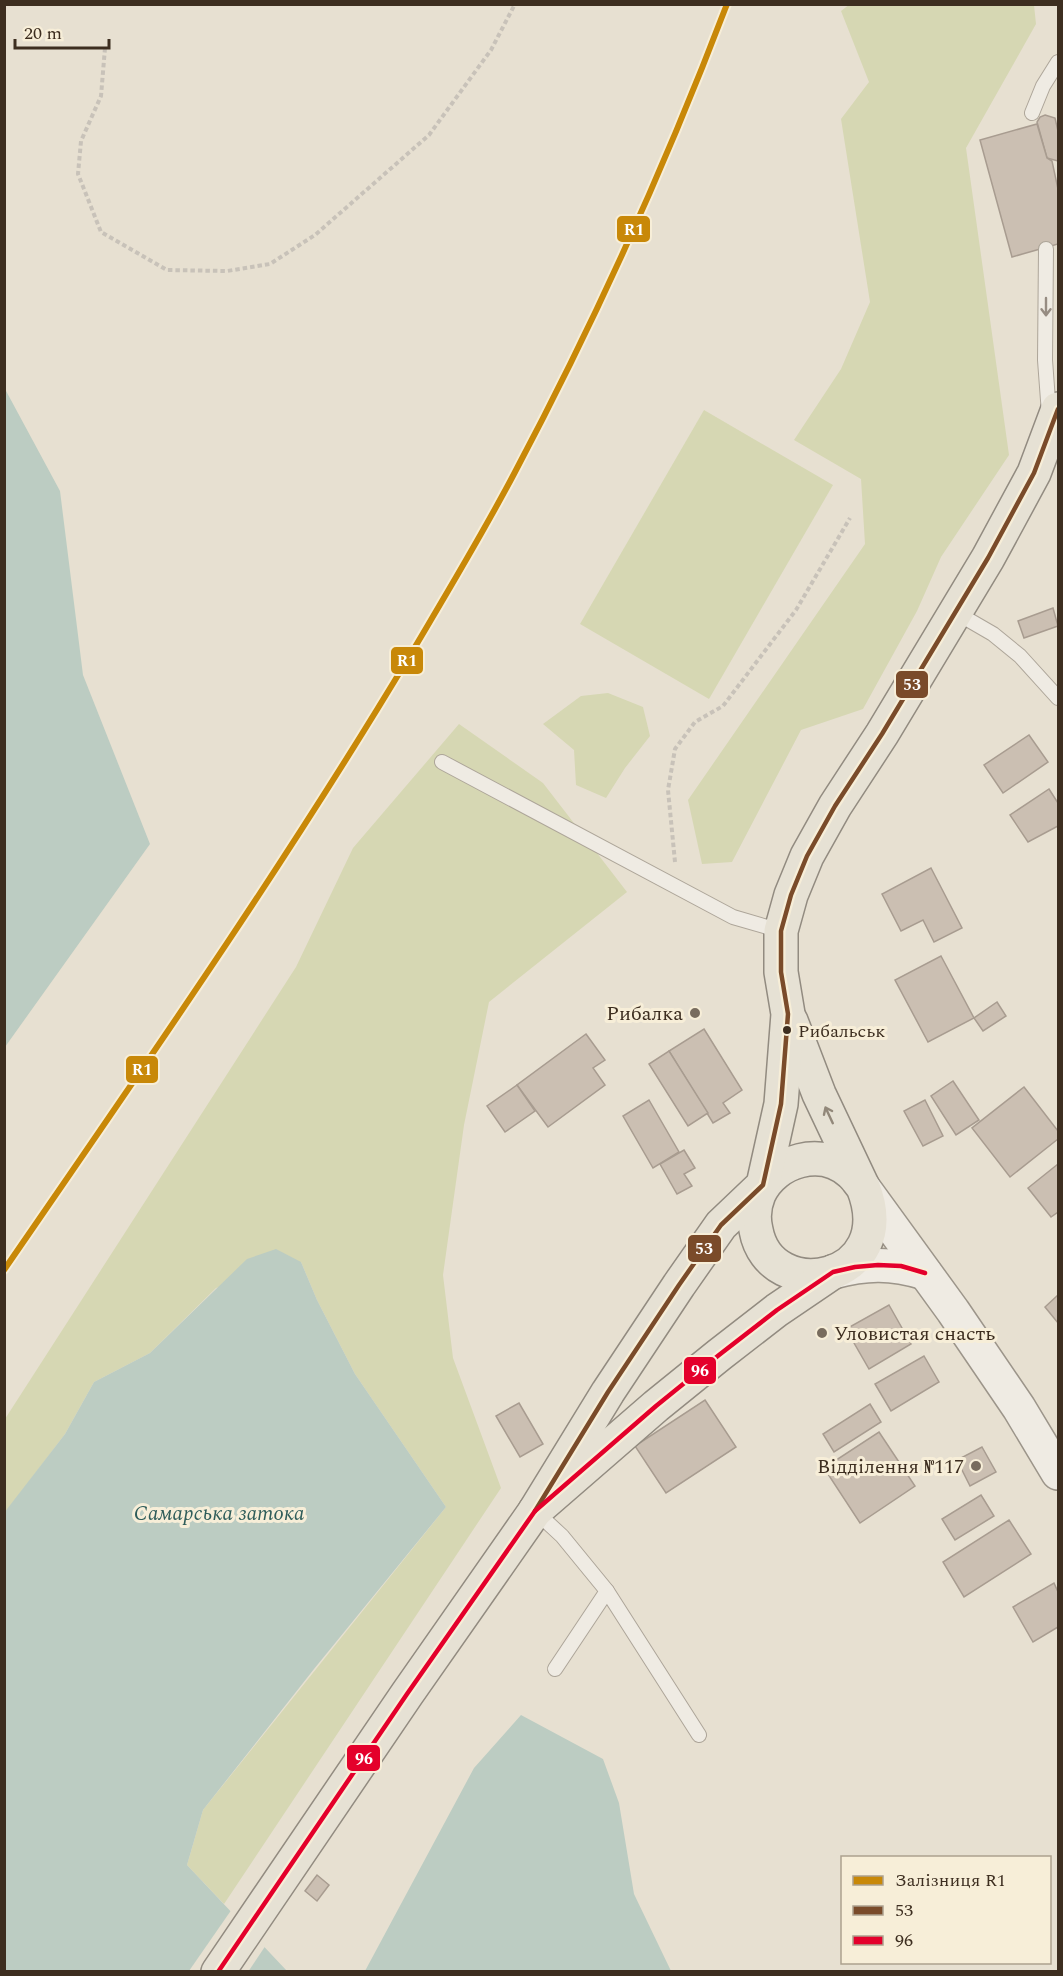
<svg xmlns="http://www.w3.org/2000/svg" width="1063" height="1976" font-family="Spectral,serif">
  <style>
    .green { fill: #d6d7b3 }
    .water { fill: #bcccc2 }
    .pier { fill: #e7e0d1 }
    .building { fill: #cbbfb2; stroke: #a89c90; stroke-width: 1.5 }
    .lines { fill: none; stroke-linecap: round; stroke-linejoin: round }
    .lane-casing { stroke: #ada599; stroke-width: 16 }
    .secondary-casing { stroke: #9c958a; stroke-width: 36 }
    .primary-casing { stroke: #928b80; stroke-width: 36 }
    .path { stroke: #c8c2b9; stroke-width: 4; stroke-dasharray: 4.5 3; stroke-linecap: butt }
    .lane { stroke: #efebe3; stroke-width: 14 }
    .secondary { stroke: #efebe3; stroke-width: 33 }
    .primary { stroke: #e6e1d4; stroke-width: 33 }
    .bus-1-casing { stroke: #f7eed8; stroke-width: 9 }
    .bus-2-casing { stroke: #f7eed8; stroke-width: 9 }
    .bus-1 { stroke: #7a4b2a; stroke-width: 4.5 }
    .bus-2 { stroke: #e4002b; stroke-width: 4.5 }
    .rail-1-casing { stroke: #f7eed8; stroke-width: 10 }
    .rail-1 { stroke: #c88808; stroke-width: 6 }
    .oneway { stroke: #968c82 }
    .oneway2 { stroke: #92887a }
    .poi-dot { fill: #786c5e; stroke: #f7eed8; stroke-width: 2 }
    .bus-dot { fill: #3d2e20; stroke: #f7eed8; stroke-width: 2 }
    .labels { text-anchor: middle; stroke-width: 6; stroke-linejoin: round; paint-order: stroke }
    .bus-label { font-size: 18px; fill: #3d2e20; stroke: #f7eed8; text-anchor: start }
    .poi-label { font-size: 20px; fill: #3d2e20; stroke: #f7eed8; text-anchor: end }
    .water-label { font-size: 21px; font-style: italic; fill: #2f5d5a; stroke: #f7eed8 }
    .line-badge { stroke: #f7eed8; stroke-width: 2 }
    .badge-label { font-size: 16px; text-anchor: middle; font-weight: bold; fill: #fff }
  </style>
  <rect width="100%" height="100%" fill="#e7e0d1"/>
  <!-- green -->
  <g class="green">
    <path d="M 850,4 L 1034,5 L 1036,24 L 966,148 L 1009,455 L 941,557 L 917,611 L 863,709 L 801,730 L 732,862 L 702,864 L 688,800 L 865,544 L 861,479 L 794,440 L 841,369 L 870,302 L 841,119 L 869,82 L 841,11 Z"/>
    <path d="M 704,410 L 833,485 L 709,699 L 580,624 Z"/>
    <path d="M 608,693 L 643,707 L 650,736 L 625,768 L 606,798 L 576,785 L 574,750 L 543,724 L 581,696 Z"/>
    <path d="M 459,724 L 543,783 L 627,892 L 489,1002 L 464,1125 L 443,1275 L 453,1358 L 501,1488 L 224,1904 L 187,1865 L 203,1810 L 446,1507 L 355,1374 L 317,1300 L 301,1262 L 216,1288 L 150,1353 L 94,1382 L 65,1434 L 5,1513 L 5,1419 L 296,967 L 353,848 Z"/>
  </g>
  <!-- water -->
  <g class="water">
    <path d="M 5,389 L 60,491 L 83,675 L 150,844 L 5,1047 Z"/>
    <path d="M 276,1249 L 301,1262 L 317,1300 L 355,1374 L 446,1507 L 314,1669 L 203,1810 L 187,1865 L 287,1971 L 5,1971 L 4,1513 L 65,1434 L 94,1382 L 150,1353 L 247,1259 Z"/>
    <path d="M 521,1715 L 603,1759 L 619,1803 L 634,1894 L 671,1971 L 365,1971 L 474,1768 Z"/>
  </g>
  <!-- pier -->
  <path class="pier" d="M 232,1909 L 266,1945 L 248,1972 L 189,1971 Z"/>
  <!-- building -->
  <g class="building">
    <path d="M 1045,115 L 1055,118 L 1058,131 L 1058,161 L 1047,158 L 1037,122 L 1040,117 Z"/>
    <path d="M 1037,124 L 1047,158 L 1052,161 L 1058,189 L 1058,244 L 1012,257 L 980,140 Z"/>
    <path d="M 1053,608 L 1058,626 L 1024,638 L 1018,621 Z"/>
    <path d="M 1029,735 L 1048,762 L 1003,793 L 984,765 Z"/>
    <path d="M 1049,789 L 1058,803 L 1058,826 L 1028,842 L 1010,815 Z"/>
    <path d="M 931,868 L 962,928 L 934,942 L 923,920 L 901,931 L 882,894 Z"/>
    <path d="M 941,956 L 974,1018 L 928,1042 L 895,980 Z"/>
    <path d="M 997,1002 L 1006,1016 L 983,1031 L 974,1018 Z"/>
    <path d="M 704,1029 L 742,1090 L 723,1103 L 730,1113 L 713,1123 L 669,1051 Z"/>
    <path d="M 586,1034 L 605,1060 L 593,1068 L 605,1085 L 548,1127 L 517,1085 Z"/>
    <path d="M 669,1051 L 708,1113 L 688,1126 L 649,1064 Z"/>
    <path d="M 953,1081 L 979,1120 L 956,1135 L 931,1096 Z"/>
    <path d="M 517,1085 L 535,1111 L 505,1132 L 487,1106 Z"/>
    <path d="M 1024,1087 L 1058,1131 L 1058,1139 L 1010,1177 L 972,1128 Z"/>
    <path d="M 649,1100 L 679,1152 L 653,1168 L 623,1116 Z"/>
    <path d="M 925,1100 L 943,1136 L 923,1146 L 904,1111 Z"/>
    <path d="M 684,1150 L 695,1168 L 684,1174 L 692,1186 L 677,1194 L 660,1164 Z"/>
    <path d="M 1058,1164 L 1058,1212 L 1051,1217 L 1028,1188 Z"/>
    <path d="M 1058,1295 L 1058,1323 L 1045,1307 Z"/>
    <path d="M 889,1305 L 911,1344 L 869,1369 L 846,1329 Z"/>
    <path d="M 924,1356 L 939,1382 L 891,1411 L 875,1384 Z"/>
    <path d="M 705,1400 L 736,1447 L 666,1493 L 635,1446 Z"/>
    <path d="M 519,1403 L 543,1444 L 520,1457 L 496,1416 Z"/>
    <path d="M 870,1404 L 881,1422 L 834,1452 L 823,1434 Z"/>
    <path d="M 879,1432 L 915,1486 L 860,1523 L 824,1468 Z"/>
    <path d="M 982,1447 L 996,1472 L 970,1486 L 957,1460 Z"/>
    <path d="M 981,1495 L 994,1516 L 955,1540 L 942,1519 Z"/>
    <path d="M 1009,1520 L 1031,1554 L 964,1597 L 943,1562 Z"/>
    <path d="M 1054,1583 L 1058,1592 L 1058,1627 L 1033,1642 L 1013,1607 Z"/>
    <path d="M 317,1875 L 329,1885 L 317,1901 L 305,1891 Z"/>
  </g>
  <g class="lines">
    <!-- lane casing -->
    <g class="lane-casing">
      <g id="lane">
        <path d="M 1032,113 L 1043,86 L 1058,62"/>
        <path d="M 1046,249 L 1045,360 L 1049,414"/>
        <path d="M 955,612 L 993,634 L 1020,656 L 1058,698"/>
        <path d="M 442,762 L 733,917 L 781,931"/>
        <path d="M 535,1511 L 562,1536 L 607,1591 L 699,1735"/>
        <path d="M 555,1669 L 607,1591"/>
      </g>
    </g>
    <!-- secondary casing -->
    <g class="secondary-casing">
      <g id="secondary">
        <path d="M 863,1187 L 953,1311 L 1019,1408 L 1058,1473"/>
        <path d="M 833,1272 C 867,1263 891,1263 925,1273"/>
      </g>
    </g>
    <!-- primary casing -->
    <g class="primary-casing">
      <g id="primary">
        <path d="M 791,1021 L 819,1094 L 863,1187 C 901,1282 770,1307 756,1230 C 753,1218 754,1206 759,1194 C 775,1160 822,1146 851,1173 C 856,1177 859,1183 863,1187"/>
        <path d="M 535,1511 L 608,1392 L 679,1285 L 721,1225 L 763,1185 L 781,1104 L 788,1014 L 781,972 L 781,931 L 791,895 L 807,856 L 835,806 L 882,734 L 988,558 L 1034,473 L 1058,409"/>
        <path d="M 218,1972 L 407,1694 L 535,1511 L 656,1406 L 719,1355 L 777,1310 L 833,1272"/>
      </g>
    </g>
    <!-- path -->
    <g class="path">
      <path d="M 105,48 L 101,96 L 81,141 L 78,174 L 101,232 L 167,270 L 227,271 L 270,264 L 315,235 L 429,135 L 491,50 L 515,4"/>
      <path d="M 675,862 L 668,790 L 675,749 L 695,722 L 723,706 L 796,610 L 850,518"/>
    </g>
    <!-- lane -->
    <use href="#lane" class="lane"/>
    <!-- secondary -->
    <use href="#secondary" class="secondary"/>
    <!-- primary -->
    <use href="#primary" class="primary"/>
    <!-- bus-1 casing -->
    <g class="bus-1-casing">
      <path id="bus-1" d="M 535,1511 L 608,1392 L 679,1285 L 721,1225 L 763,1185 L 781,1104 L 788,1014 L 781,972 L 781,931 L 791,895 L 807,856 L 835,806 L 882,734 L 988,558 L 1034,473 L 1058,409"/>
    </g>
    <!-- bus-2 casing -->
    <g class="bus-2-casing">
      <path id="bus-2" d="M 218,1972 L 407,1694 L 535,1511 L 656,1406 L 719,1355 L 777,1310 L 833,1272 L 855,1267 L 878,1265 L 901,1266 L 925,1273"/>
    </g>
    <!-- bus-1 -->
    <use href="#bus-1" class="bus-1"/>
    <!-- bus-2 -->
    <use href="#bus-2" class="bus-2"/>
    <!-- rail-1 casing -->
    <g class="rail-1-casing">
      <path id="rail-1" d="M 4,1270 C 143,1068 283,867 409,657 C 445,596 482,535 515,472 C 595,321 666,164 727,4"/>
    </g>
    <!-- rail-1 -->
    <use href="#rail-1" class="rail-1"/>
  </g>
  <!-- one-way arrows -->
  <defs><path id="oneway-shaft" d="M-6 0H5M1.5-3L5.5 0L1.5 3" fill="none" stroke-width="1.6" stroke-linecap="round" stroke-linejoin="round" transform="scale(1.5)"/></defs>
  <use class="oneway" href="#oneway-shaft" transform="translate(1046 307) rotate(90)"/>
  <use class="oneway2" href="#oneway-shaft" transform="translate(829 1115) rotate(-115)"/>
  <!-- markers -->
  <g class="poi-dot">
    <circle cx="695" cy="1013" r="6"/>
    <circle cx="822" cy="1333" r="6"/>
    <circle cx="976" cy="1466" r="6"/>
  </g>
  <circle class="bus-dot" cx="787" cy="1030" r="5"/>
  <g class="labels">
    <!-- bus labels -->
    <g class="bus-label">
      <text x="798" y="1037">Рибальськ</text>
    </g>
    <!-- poi labels -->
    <g class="poi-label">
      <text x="683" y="1020">Рибалка</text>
      <text x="834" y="1340" text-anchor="start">Уловистая снасть</text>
      <text x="964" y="1473">Відділення №117</text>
    </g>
    <!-- water labels -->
    <g class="water-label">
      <text x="219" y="1520">Самарська затока</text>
    </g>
  </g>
  <g class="line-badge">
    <rect x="616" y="215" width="35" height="28" rx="6" fill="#c88808"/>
    <rect x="390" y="646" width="34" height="29" rx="6" fill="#c88808"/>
    <rect x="895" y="670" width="34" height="29" rx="6" fill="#7a4b2a"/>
    <rect x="125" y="1055" width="34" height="29" rx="6" fill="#c88808"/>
    <rect x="687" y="1234" width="35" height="29" rx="6" fill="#7a4b2a"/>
    <rect x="683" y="1356" width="34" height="29" rx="6" fill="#e4002b"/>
    <rect x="346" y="1744" width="35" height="28" rx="6" fill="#e4002b"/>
  </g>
  <g class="badge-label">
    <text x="634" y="235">R1</text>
    <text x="407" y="666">R1</text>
    <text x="912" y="690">53</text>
    <text x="142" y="1075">R1</text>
    <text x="704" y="1254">53</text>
    <text x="700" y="1376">96</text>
    <text x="364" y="1764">96</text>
  </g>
  <!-- border -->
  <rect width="1063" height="1976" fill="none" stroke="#3d2e20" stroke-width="12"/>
  <!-- legend -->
  <rect x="841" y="1856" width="210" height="108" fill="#f7eed8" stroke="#ada18e" stroke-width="1.5"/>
  <rect x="853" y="1876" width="30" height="9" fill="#c88808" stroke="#ada18e" stroke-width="1.5"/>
  <text x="895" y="1886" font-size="18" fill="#3d2e20">Залізниця R1</text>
  <rect x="853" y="1906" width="30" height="9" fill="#7a4b2a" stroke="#ada18e" stroke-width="1.5"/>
  <text x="895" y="1916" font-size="18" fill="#3d2e20">53</text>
  <rect x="853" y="1936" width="30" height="9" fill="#e4002b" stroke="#ada18e" stroke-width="1.5"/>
  <text x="895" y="1946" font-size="18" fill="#3d2e20">96</text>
  <!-- scale -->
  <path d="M15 39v9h94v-9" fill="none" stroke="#3d2e20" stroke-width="3"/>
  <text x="24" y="39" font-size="18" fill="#3d2e20" stroke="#f7eed8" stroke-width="4.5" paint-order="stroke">20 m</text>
</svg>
